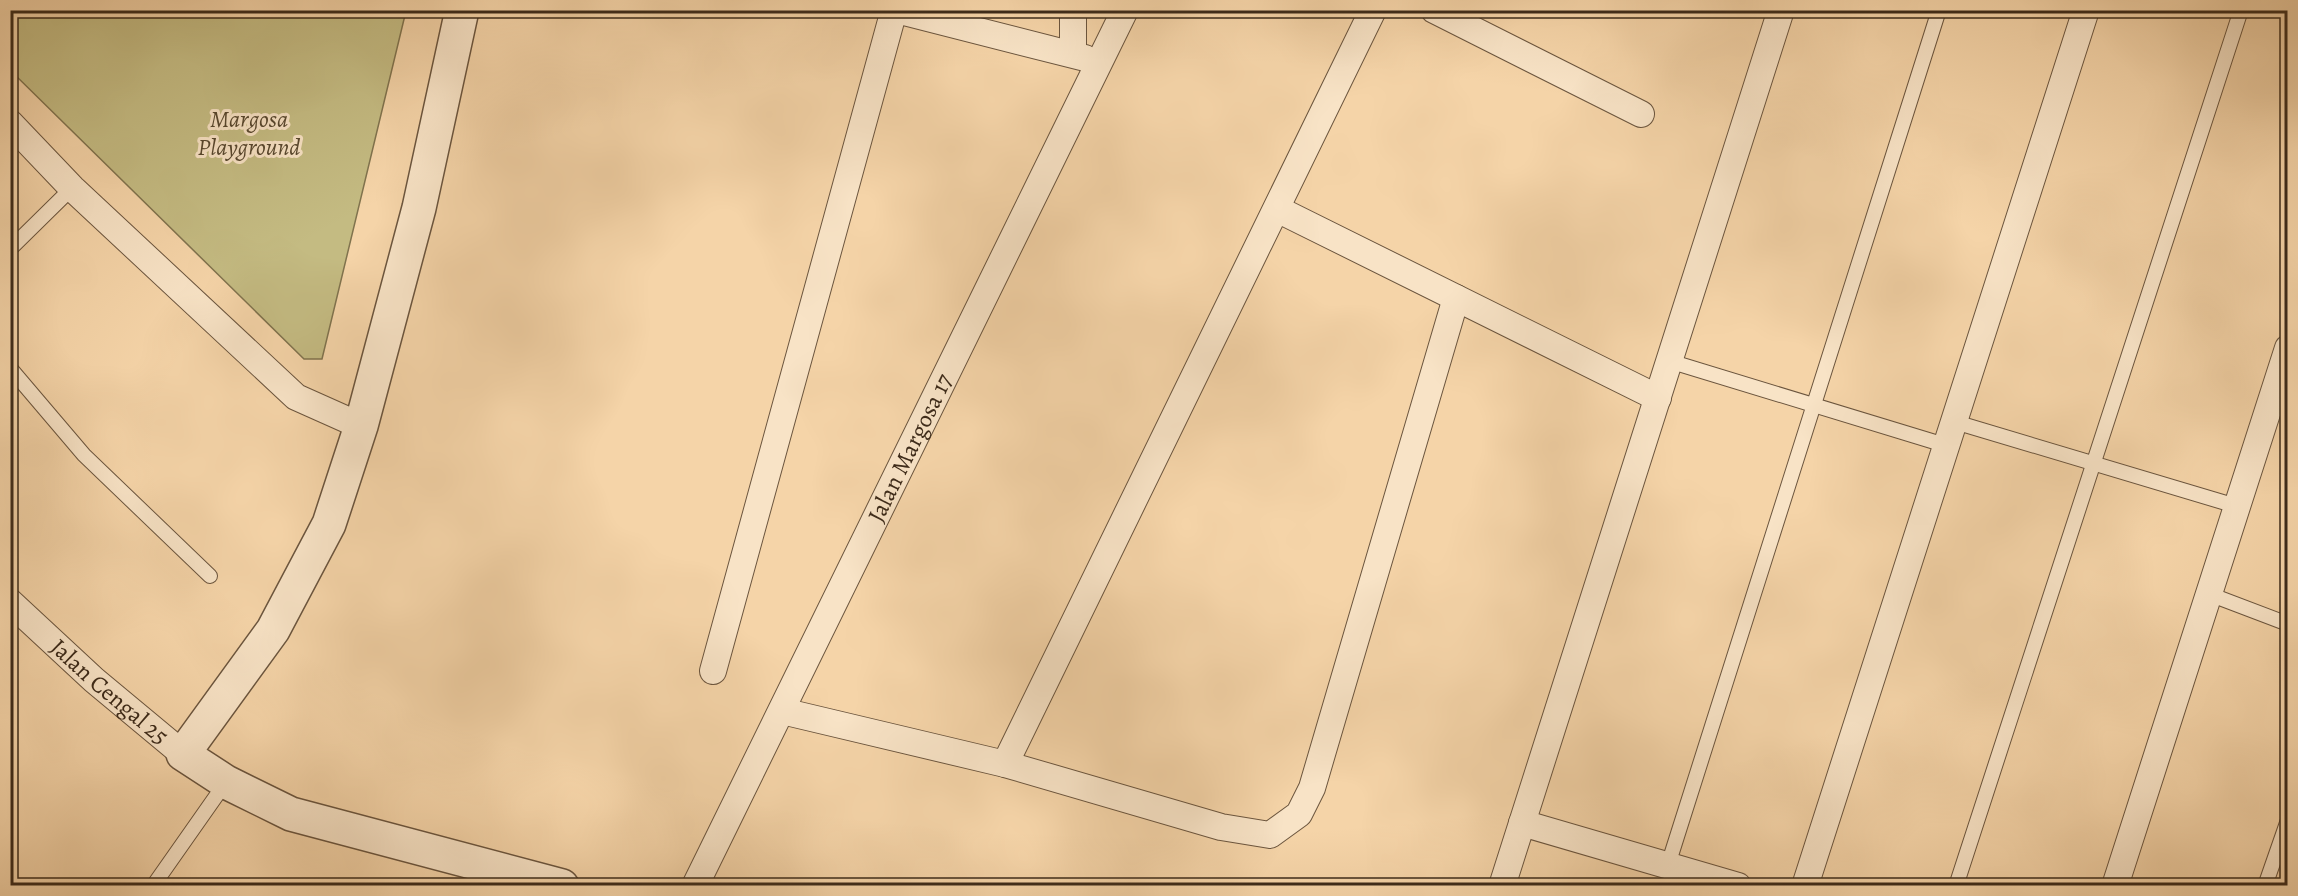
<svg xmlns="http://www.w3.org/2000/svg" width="2298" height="896" font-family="Alegreya,serif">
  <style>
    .green { fill: #c4bb82; stroke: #80734e; stroke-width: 1.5 }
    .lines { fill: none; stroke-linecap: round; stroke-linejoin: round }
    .service-casing { stroke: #6b553e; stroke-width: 16 }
    .minor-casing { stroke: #6b553e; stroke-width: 28 }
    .tertiary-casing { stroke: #6b553e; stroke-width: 36 }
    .service { stroke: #f8e3c6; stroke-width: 14 }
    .minor { stroke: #f8e3c6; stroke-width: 26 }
    .tertiary { stroke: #f8e3c6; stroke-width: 33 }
    .labels { text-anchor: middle; stroke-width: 6; stroke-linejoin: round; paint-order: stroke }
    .park-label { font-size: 24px; font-style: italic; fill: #58482f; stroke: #f8e3c6 }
    .street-label { font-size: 24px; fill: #3d2b1a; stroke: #f8e3c6 }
  </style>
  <rect width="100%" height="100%" fill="#f5d4a8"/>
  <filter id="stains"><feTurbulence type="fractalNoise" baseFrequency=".00333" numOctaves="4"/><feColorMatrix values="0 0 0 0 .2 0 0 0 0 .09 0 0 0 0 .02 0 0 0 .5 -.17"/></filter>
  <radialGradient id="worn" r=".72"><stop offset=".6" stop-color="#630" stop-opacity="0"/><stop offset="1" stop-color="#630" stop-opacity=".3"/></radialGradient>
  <!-- green -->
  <path class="green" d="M 10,11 L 406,11 L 322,359 L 304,359 L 11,71 Z"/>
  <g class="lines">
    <!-- service casing -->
    <g class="service-casing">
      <g id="service">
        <path d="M 10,249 L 72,188"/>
        <path d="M 1669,361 L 1948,446"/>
        <path d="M 10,368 L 84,455 L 210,576"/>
        <path d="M 1955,422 L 2236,506"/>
        <path d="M 2209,594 L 2288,624"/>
        <path d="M 1668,865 L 1939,10"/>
        <path d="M 153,886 L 226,782"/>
        <path d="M 1956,886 L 2241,10"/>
        <path d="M 2265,886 L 2288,820"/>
      </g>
    </g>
    <!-- minor casing -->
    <g class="minor-casing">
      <g id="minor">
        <path d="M 896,10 L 1085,58"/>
        <path d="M 1434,10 L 1641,114"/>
        <path d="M 1073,53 L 1073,10"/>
        <path d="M 10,123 L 72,188 L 296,397 L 361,426"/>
        <path d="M 1277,209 L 1658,398"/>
        <path id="s1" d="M 10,602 L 94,680 L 183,754"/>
        <path d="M 713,671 L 894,10"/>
        <path d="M 782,711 L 1005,764 L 1221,827 L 1270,835 L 1299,814 L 1312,788 L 1456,298"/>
        <path d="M 1005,764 L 1373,10"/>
        <path d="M 1522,823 L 1738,886"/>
        <path id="s2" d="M 695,886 L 1125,10"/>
        <path d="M 1502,886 L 1781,10"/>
        <path d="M 1805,886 L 2086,10"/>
        <path d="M 2115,886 L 2288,348"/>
      </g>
    </g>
    <!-- tertiary casing -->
    <g class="tertiary-casing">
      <path id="tertiary" d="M 462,10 L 419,208 L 361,426 L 329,524 L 273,630 L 183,754 L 226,782 L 291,814 L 562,886"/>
    </g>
    <!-- service -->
    <use href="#service" class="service"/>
    <!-- minor -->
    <use href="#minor" class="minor"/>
    <!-- tertiary -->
    <use href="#tertiary" class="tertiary"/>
  </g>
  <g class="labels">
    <!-- park labels -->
    <g class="park-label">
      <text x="249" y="127">Margosa<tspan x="249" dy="28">Playground</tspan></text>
    </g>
    <!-- street labels -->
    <g class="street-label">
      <text dy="8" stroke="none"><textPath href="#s2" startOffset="488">Jalan Margosa 17</textPath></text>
      <text dy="8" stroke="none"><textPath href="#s1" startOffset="134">Jalan Cengal 25</textPath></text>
    </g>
  </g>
  <!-- margin -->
  <rect width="2298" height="896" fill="none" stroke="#f5d4a8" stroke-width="36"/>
  <rect x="12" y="12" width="2274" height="872" fill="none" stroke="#3d2b1a" stroke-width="3"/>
  <rect x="18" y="18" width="2262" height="860" fill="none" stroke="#3d2b1a" stroke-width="1.5"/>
  <rect width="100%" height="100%" filter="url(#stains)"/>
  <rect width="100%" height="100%" fill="url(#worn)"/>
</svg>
